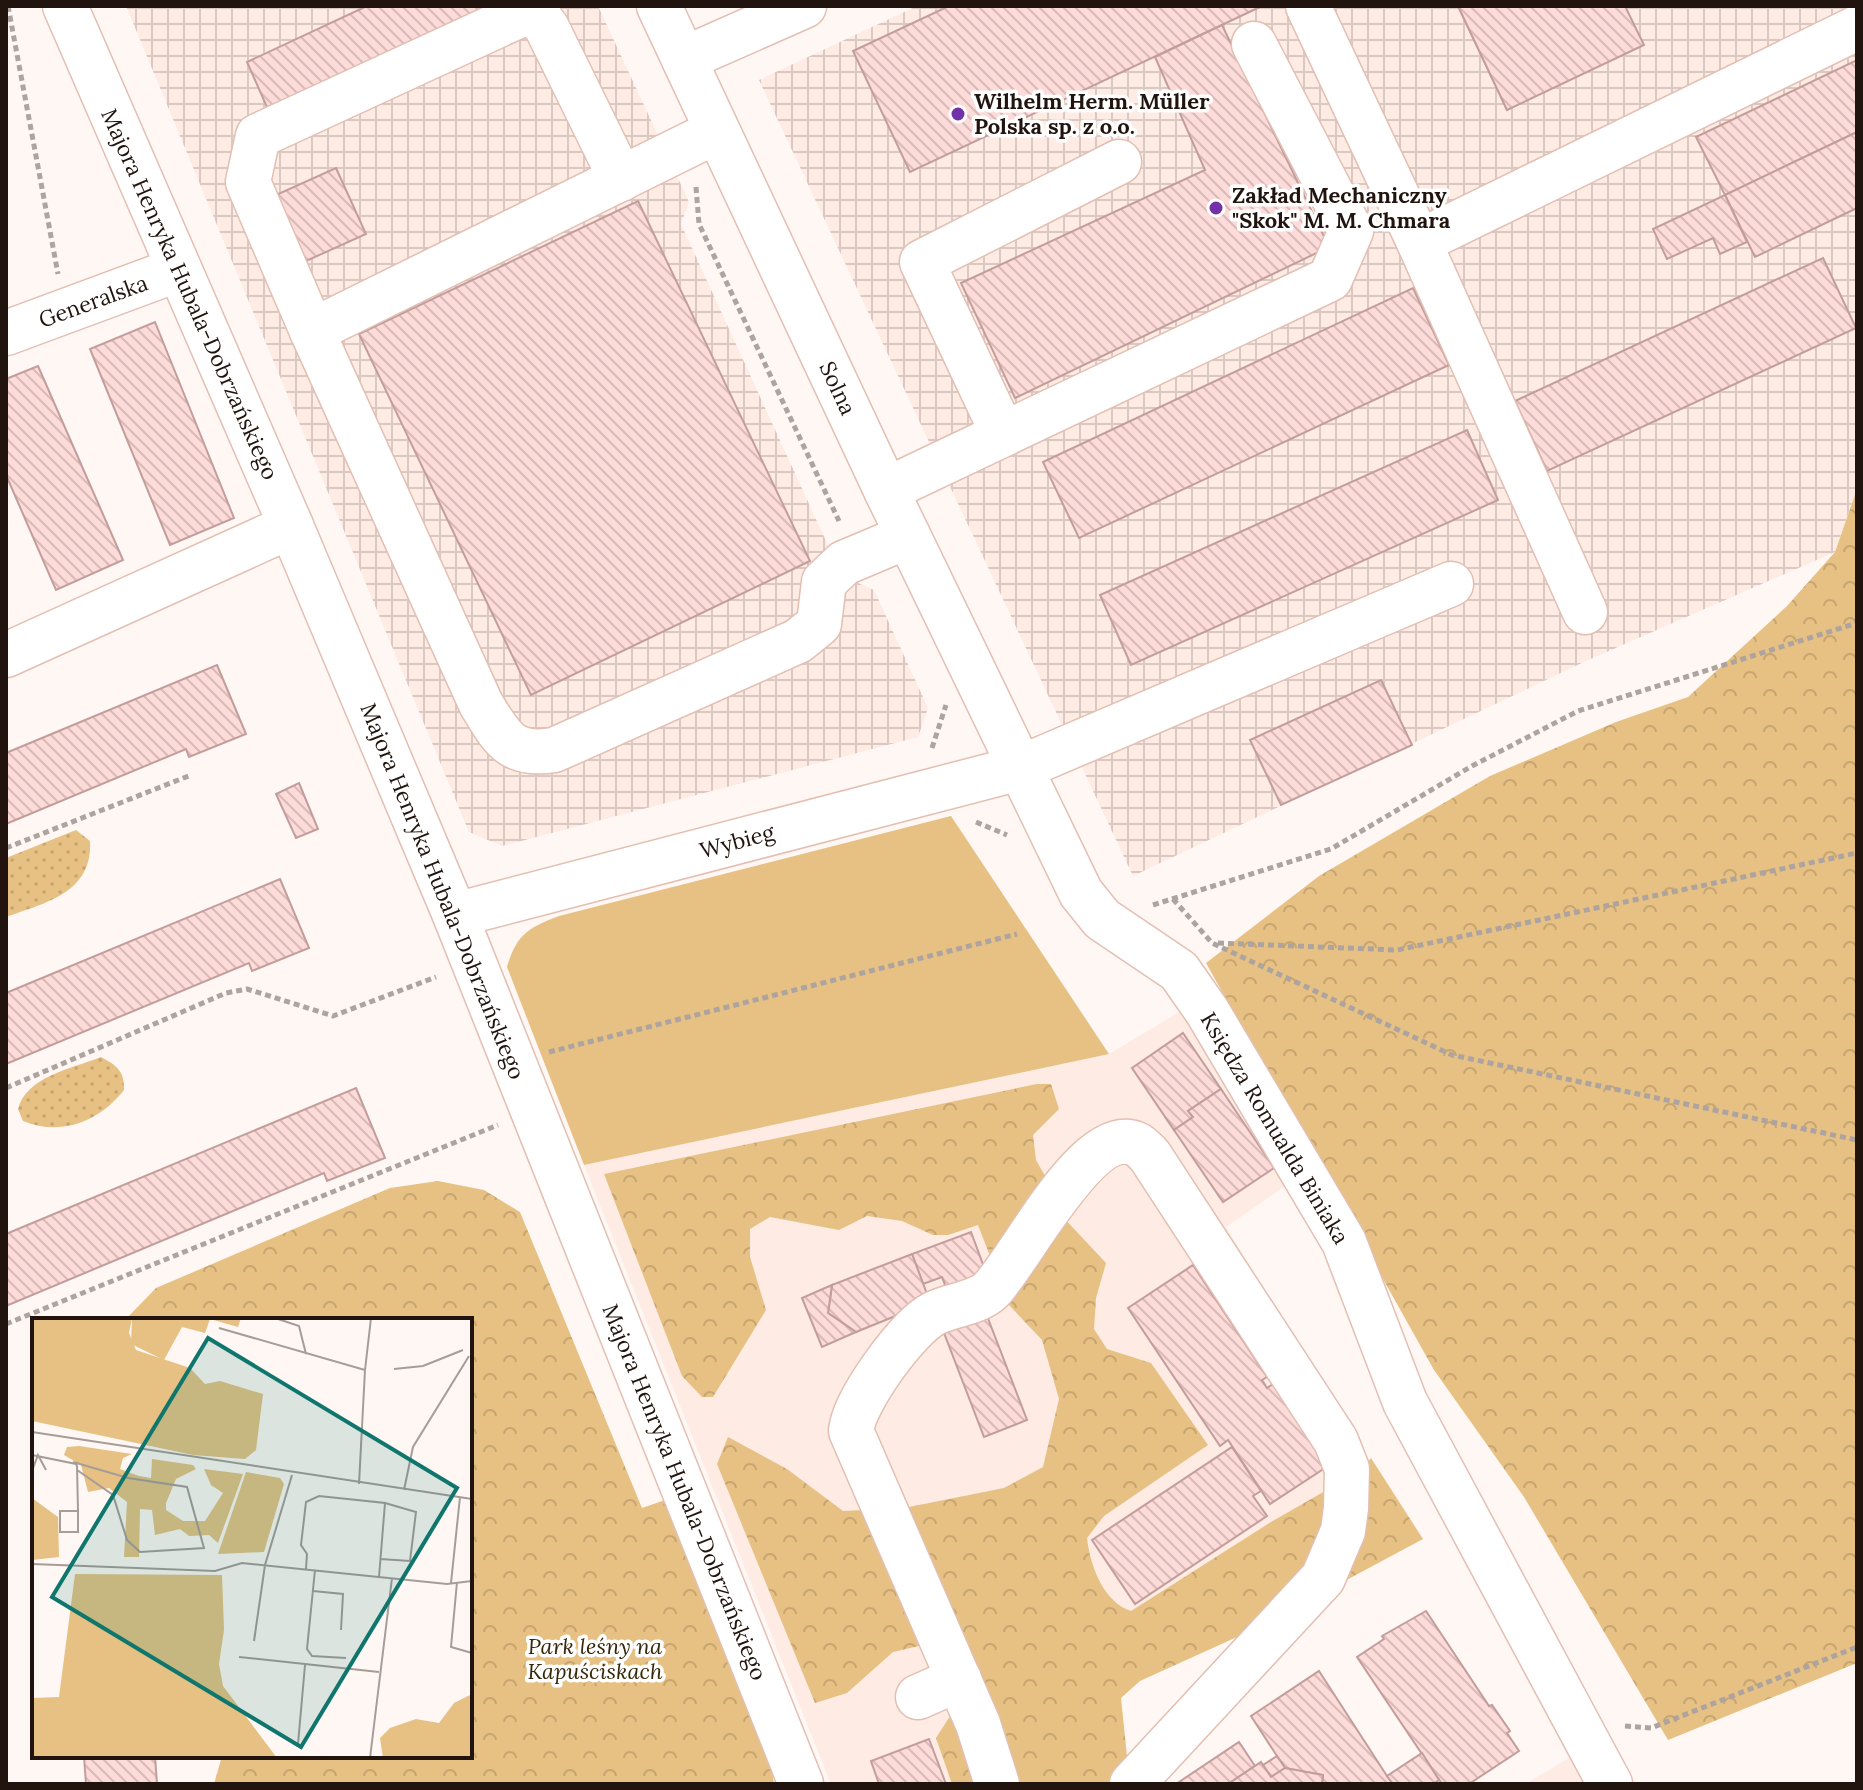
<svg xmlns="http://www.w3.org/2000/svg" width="1863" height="1790" font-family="Lora,serif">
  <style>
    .built { fill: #fdebe4 }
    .industrial { fill: url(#industrial-grid) }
    .grass { fill: url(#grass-dots) }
    .forest { fill: url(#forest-crowns) }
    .garden { fill: #e7c183 }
    .building { fill: url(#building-back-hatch); stroke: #c39d9b; stroke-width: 2 }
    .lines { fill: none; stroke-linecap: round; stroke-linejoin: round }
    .minor-casing { stroke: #e3bfb2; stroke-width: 47 }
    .path { stroke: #ada39f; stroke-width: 5; stroke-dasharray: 6 4; stroke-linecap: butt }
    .minor { stroke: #fff; stroke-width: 44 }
    .poi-dot { fill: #7231a6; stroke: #fff; stroke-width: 3 }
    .labels { text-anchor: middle; stroke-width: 7; stroke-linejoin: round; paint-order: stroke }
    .poi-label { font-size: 22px; font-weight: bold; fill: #21140f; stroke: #fff; text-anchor: start }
    .street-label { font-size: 22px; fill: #21140f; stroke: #fff }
    .park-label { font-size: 22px; font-style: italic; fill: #37270a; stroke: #fff }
    .inset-road { fill: none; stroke: #a69c98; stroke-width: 2 }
    .view { fill: #0f766e; fill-opacity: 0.15; stroke: #0f766e; stroke-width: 4 }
    .inset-edge { fill: none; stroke: #21140f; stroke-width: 4 }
  </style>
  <defs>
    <pattern id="industrial-grid" width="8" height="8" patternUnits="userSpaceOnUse" patternTransform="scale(2)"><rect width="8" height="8" fill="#fdebe4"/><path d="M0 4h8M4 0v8" fill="none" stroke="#d9c9c2"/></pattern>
    <pattern id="grass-dots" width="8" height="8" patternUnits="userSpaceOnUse" patternTransform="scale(2)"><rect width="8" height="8" fill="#e7c183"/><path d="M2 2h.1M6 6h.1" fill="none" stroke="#c6a570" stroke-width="1.8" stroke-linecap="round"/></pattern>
    <pattern id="forest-crowns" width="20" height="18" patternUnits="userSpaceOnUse" patternTransform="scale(2)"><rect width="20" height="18" fill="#e7c183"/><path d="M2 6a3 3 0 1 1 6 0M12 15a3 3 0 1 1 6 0" fill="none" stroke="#c6a570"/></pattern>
    <pattern id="building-back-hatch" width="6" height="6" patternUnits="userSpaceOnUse" patternTransform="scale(2)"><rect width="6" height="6" fill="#fcdbd9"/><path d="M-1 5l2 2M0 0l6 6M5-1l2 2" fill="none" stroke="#d8bbb9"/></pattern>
  </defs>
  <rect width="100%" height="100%" fill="#fff7f4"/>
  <!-- built -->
  <g class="built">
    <path d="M 1186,1008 L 1298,1177 L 1226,1227 L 1411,1529 L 1100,1693 L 1070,1784 L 831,1784 L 584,1165 L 1109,1054 Z"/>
    <path d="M 1571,1757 L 1588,1784 L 1525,1784 Z"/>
  </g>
  <!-- industrial -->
  <g class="industrial">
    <path d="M 126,6 L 598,6 L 689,202 L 681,224 L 842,576 L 874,590 L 928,708 L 918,737 L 502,846 L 469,832 Z"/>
    <path d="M 917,6 L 1857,6 L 1857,489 L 1835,552 L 1586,661 L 1133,876 L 759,80 Z"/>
  </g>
  <!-- grass -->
  <g class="grass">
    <path d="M 76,830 L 90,841 C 93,893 45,903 6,917 L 6,858 Z"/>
    <path d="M 101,1057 C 116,1065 125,1071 124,1090 C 100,1121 61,1137 23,1121 L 18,1109 C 27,1076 71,1069 101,1057 Z"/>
  </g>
  <!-- forest -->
  <g class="forest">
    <path d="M 1857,489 L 1857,1663 L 1668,1740 L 1524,1497 L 1434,1370 L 1206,963 L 1319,876 L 1490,776 L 1616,722 L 1688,697 L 1787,606 L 1835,552 Z"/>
    <path d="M 1037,1084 L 1051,1084 L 1059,1109 L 1033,1135 L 1036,1160 L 1049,1183 L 1061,1215 L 1106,1263 L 1096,1298 L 1094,1329 L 1107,1349 L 1151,1363 L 1208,1445 L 1104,1516 L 1087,1538 C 1090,1565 1103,1602 1131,1611 L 1271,1522 L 1360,1471 L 1371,1458 L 1423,1539 L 1259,1627 L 1140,1681 L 1121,1698 L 1128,1766 L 1117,1784 L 952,1784 L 936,1738 L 950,1716 L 970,1706 L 963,1672 L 919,1646 L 893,1652 L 847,1693 L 815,1703 L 717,1464 L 728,1437 L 787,1469 L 843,1511 L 904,1508 L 1004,1488 L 1043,1467 L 1059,1399 L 1042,1340 L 1009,1305 L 978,1225 L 948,1235 L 933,1235 L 902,1221 L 867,1216 L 839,1230 L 770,1217 L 750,1229 L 750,1257 L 766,1310 L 713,1397 L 702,1397 L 682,1376 L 604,1174 Z"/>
    <path d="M 438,1181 L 484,1190 L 520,1212 L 642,1508 L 665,1500 L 770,1759 L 774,1784 L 214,1784 L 222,1756 L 470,1756 L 470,1320 L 125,1320 L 156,1288 L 390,1188 Z"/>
  </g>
  <!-- garden -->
  <path class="garden" d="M 951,816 L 1109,1054 L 584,1165 L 507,967 C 516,934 530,927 559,916 Z"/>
  <!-- building -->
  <g class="building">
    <path d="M 367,6 L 494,6 L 270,114 L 247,62 Z"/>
    <path d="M 949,6 L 1262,6 L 910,172 L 853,51 Z"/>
    <path d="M 1458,6 L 1512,6 L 1551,88 L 1507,110 Z"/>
    <path d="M 1458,6 L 1625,6 L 1644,45 L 1507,110 Z"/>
    <path d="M 1222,25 L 1329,247 L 1015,398 L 961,283 L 1205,170 L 1155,57 Z"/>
    <path d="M 1857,60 L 1857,132 L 1725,195 L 1696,137 Z"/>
    <path d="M 1857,132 L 1857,208 L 1755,257 L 1725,195 Z"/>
    <path d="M 336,168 L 366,234 L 306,261 L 276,195 Z"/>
    <path d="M 1725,195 L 1747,242 L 1720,254 L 1713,238 L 1667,259 L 1653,229 Z"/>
    <path d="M 638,201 L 810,561 L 531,695 L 359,334 Z"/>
    <path d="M 1823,258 L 1856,328 L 1547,471 L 1515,401 Z"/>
    <path d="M 1413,288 L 1449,365 L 1079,538 L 1043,462 Z"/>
    <path d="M 155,322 L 234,518 L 170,545 L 90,349 Z"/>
    <path d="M 38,366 L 123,560 L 56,590 L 6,475 L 6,379 Z"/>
    <path d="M 1467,430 L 1498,500 L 1131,665 L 1100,595 Z"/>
    <path d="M 217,665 L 246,734 L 189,757 L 186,749 L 6,824 L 6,753 Z"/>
    <path d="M 1381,680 L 1412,745 L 1281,805 L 1250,740 Z"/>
    <path d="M 299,783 L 318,829 L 296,838 L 276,794 Z"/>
    <path d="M 280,879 L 309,948 L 252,971 L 249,963 L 6,1064 L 6,993 Z"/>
    <path d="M 1183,1033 L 1221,1089 L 1188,1111 L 1193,1117 L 1174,1130 L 1132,1068 Z"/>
    <path d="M 356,1088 L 385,1158 L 327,1181 L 324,1173 L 6,1306 L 6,1234 Z"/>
    <path d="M 1221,1089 L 1274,1168 L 1223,1202 L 1174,1130 L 1193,1117 L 1188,1111 Z"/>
    <path d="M 971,1232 L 988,1278 L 948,1293 L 942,1277 L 923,1284 L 912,1254 Z"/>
    <path d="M 912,1254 L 930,1302 L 856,1332 L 828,1313 L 832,1285 Z"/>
    <path d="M 1193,1265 L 1267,1377 L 1262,1380 L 1267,1388 L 1273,1384 L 1328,1466 L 1270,1504 L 1228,1440 L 1220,1446 L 1128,1308 Z"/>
    <path d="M 832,1285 L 828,1313 L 856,1332 L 822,1347 L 802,1298 Z"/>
    <path d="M 984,1308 L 1027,1420 L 984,1437 L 941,1325 Z"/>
    <path d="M 1232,1447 L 1261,1491 L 1253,1496 L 1267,1516 L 1135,1604 L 1092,1540 Z"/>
    <path d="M 1426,1611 L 1489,1706 L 1492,1705 L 1510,1731 L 1507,1733 L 1519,1751 L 1469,1784 L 1442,1784 L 1357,1657 L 1384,1639 L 1382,1636 Z"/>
    <path d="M 1319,1671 L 1387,1776 L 1393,1784 L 1322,1784 L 1323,1775 L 1285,1768 L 1277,1756 L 1251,1716 Z"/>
    <path d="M 929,1739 L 946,1784 L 879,1784 L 871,1761 Z"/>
    <path d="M 1239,1742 L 1255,1766 L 1228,1784 L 1176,1784 Z"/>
    <path d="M 1422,1753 L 1439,1780 L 1433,1784 L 1393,1784 L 1387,1776 Z"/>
    <path d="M 84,1756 L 155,1756 L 157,1784 L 86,1784 Z"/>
    <path d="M 1277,1756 L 1285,1768 L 1271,1777 L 1263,1765 Z"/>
    <path d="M 1261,1762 L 1271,1777 L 1285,1768 L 1323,1775 L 1322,1784 L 1228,1784 Z"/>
  </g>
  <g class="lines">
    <!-- minor casing -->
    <g class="minor-casing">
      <g id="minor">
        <path d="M 65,6 L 291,526 L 455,915 L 801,1784"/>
        <path d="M 659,6 L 886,490 L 1081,893 L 1102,919 L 1179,971 L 1207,1011 L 1344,1242 L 1405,1402 L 1610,1784"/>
        <path d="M 1308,6 L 1419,242 L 1585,612"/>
        <path d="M 684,59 L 804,6"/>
        <path d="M 717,131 L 312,331 L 481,704 C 502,738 510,757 554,750 L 798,641 L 819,624 L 824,582 L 844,563 L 908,536"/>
        <path d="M 1419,242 L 1857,28"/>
        <path d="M 312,331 L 248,182 L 258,136 L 518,16 L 535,12 L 547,28 L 621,179"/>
        <path d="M 6,333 L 179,269"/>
        <path d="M 1003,434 L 922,262 L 1119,162"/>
        <path d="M 886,490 L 1330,279 L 1351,231 L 1254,44"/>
        <path d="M 6,655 L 291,526"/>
        <path d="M 455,915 L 1020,768 L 1451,584"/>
        <path d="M 918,1697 L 959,1679"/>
        <path d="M 997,1784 L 978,1724 L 851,1431 C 854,1401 908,1326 935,1313 C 951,1305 978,1303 991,1290 C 1020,1261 1087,1123 1136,1144 C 1141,1146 1146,1152 1150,1156 L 1336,1441 L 1347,1469 L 1346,1508 L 1343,1531 L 1323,1578 L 1132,1784"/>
      </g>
    </g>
    <!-- path -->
    <g class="path">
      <path d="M 8,6 L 58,274"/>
      <path d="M 696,187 L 699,224 L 839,521"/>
      <path d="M 932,748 L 946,705"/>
      <path d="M 976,822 L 1007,835"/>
      <path d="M 6,848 L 191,775"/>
      <path d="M 1173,899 L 1212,943 L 1452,1055 L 1857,1140"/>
      <path d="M 1153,905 L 1331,849 L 1472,766 L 1578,711 L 1857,623"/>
      <path d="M 1218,943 L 1397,950 L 1857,853"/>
      <path d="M 549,1052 L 1017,934"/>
      <path d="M 6,1088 L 226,993 L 247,989 L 333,1016 L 436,977"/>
      <path d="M 6,1324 L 498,1125"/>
      <path d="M 1625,1726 L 1651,1728 L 1857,1647"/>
    </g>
    <!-- minor -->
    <use href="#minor" class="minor"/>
  </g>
  <!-- markers -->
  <g class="poi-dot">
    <circle cx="958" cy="114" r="8"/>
    <circle cx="1216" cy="208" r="8"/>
  </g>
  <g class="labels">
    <!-- poi labels -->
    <g class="poi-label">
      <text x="974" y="109">Wilhelm Herm. Müller<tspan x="974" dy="25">Polska sp. z o.o.</tspan></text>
      <text x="1232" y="203">Zakład Mechaniczny<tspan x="1232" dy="25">"Skok" M. M. Chmara</tspan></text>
    </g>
    <!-- street labels -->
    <g class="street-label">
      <text transform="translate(190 294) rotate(66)" y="8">Majora Henryka Hubala-Dobrzańskiego</text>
      <text transform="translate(93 301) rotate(-20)" y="8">Generalska</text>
      <text transform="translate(838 388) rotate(65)" y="8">Solna</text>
      <text transform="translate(737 841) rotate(-15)" y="8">Wybieg</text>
      <text transform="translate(443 891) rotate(68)" y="8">Majora Henryka Hubala-Dobrzańskiego</text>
      <text transform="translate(1275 1128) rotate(59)" y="8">Księdza Romualda Biniaka</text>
      <text transform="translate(685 1492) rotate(68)" y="8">Majora Henryka Hubala-Dobrzańskiego</text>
    </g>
    <!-- park labels -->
    <g class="park-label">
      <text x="595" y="1654">Park leśny na<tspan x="595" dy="25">Kapuściskach</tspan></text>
    </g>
  </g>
  <!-- overview -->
  <g transform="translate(32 1318)">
    <rect width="440" height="440" fill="#fff7f4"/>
    <path d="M 100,0 L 209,0 L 206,9 L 178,1 L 173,15 L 150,9 L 132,42 L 99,26 Z" fill="#e7c183"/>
    <path d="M 0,0 L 100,0 L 97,15 L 104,32 L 158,50 L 173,66 L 188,63 L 231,76 L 224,132 L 213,141 L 161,137 L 0,103 ZM 47,128 L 100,136 L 91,140 L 88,151 L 107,158 L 119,160 L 120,141 L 161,147 L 164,151 L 144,161 L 134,185 L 134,192 L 151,203 L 173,203 L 191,175 L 179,167 L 172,151 L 211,156 L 186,225 L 177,217 L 157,218 L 148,211 L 123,217 L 120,192 L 108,191 L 107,239 L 92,239 L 95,184 L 77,170 L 56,174 L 49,147 L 32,137 L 35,129 ZM 0,180 L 26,199 L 27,239 L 0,242 ZM 43,256 L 190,257 L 192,312 L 187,346 L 191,368 L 245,440 L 0,440 L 0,380 L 27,379 ZM 440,376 L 440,440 L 351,440 L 348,420 L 358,410 L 384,401 L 407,405 L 422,385 Z" fill="#e7c183"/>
    <path d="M 214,154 L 248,160 L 252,166 L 232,234 L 186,236 Z" fill="#e7c183"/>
    <path class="inset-road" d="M 243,0 L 267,8 L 274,36M 187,10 L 333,52 L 327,166M 362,51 L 391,48 L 431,32M 333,52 L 339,0M 0,114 L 440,181M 0,137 L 44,146 L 45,148 L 46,193 L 46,214 L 28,214 L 28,193 L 46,193M 41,144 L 96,160 L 155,169 L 172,230 L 108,234 L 95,222 L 81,177 L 45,152M 0,153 L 6,137 L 14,152M 372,172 L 381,129 L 437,38M 348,241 L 378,243 L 384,194 L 353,185M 0,246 L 183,253 L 210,245 L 415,266 L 440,263M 274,251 L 275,236 L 269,227 L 274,184 L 287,178 L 353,185 L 347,259M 283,252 L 275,331 L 280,338 L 314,340M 425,264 L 419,329 L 440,335M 419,265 L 428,179M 281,273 L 311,276 L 309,312M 222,323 L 233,247 L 260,157M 207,339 L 347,354M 266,426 L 273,347M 338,440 L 360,260"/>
    <path class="view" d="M 176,20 L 425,170 L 269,429 L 20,279 Z"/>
    <rect width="440" height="440" class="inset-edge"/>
  </g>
  <!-- border -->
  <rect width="1863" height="1790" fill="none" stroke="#21140f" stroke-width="16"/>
</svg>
